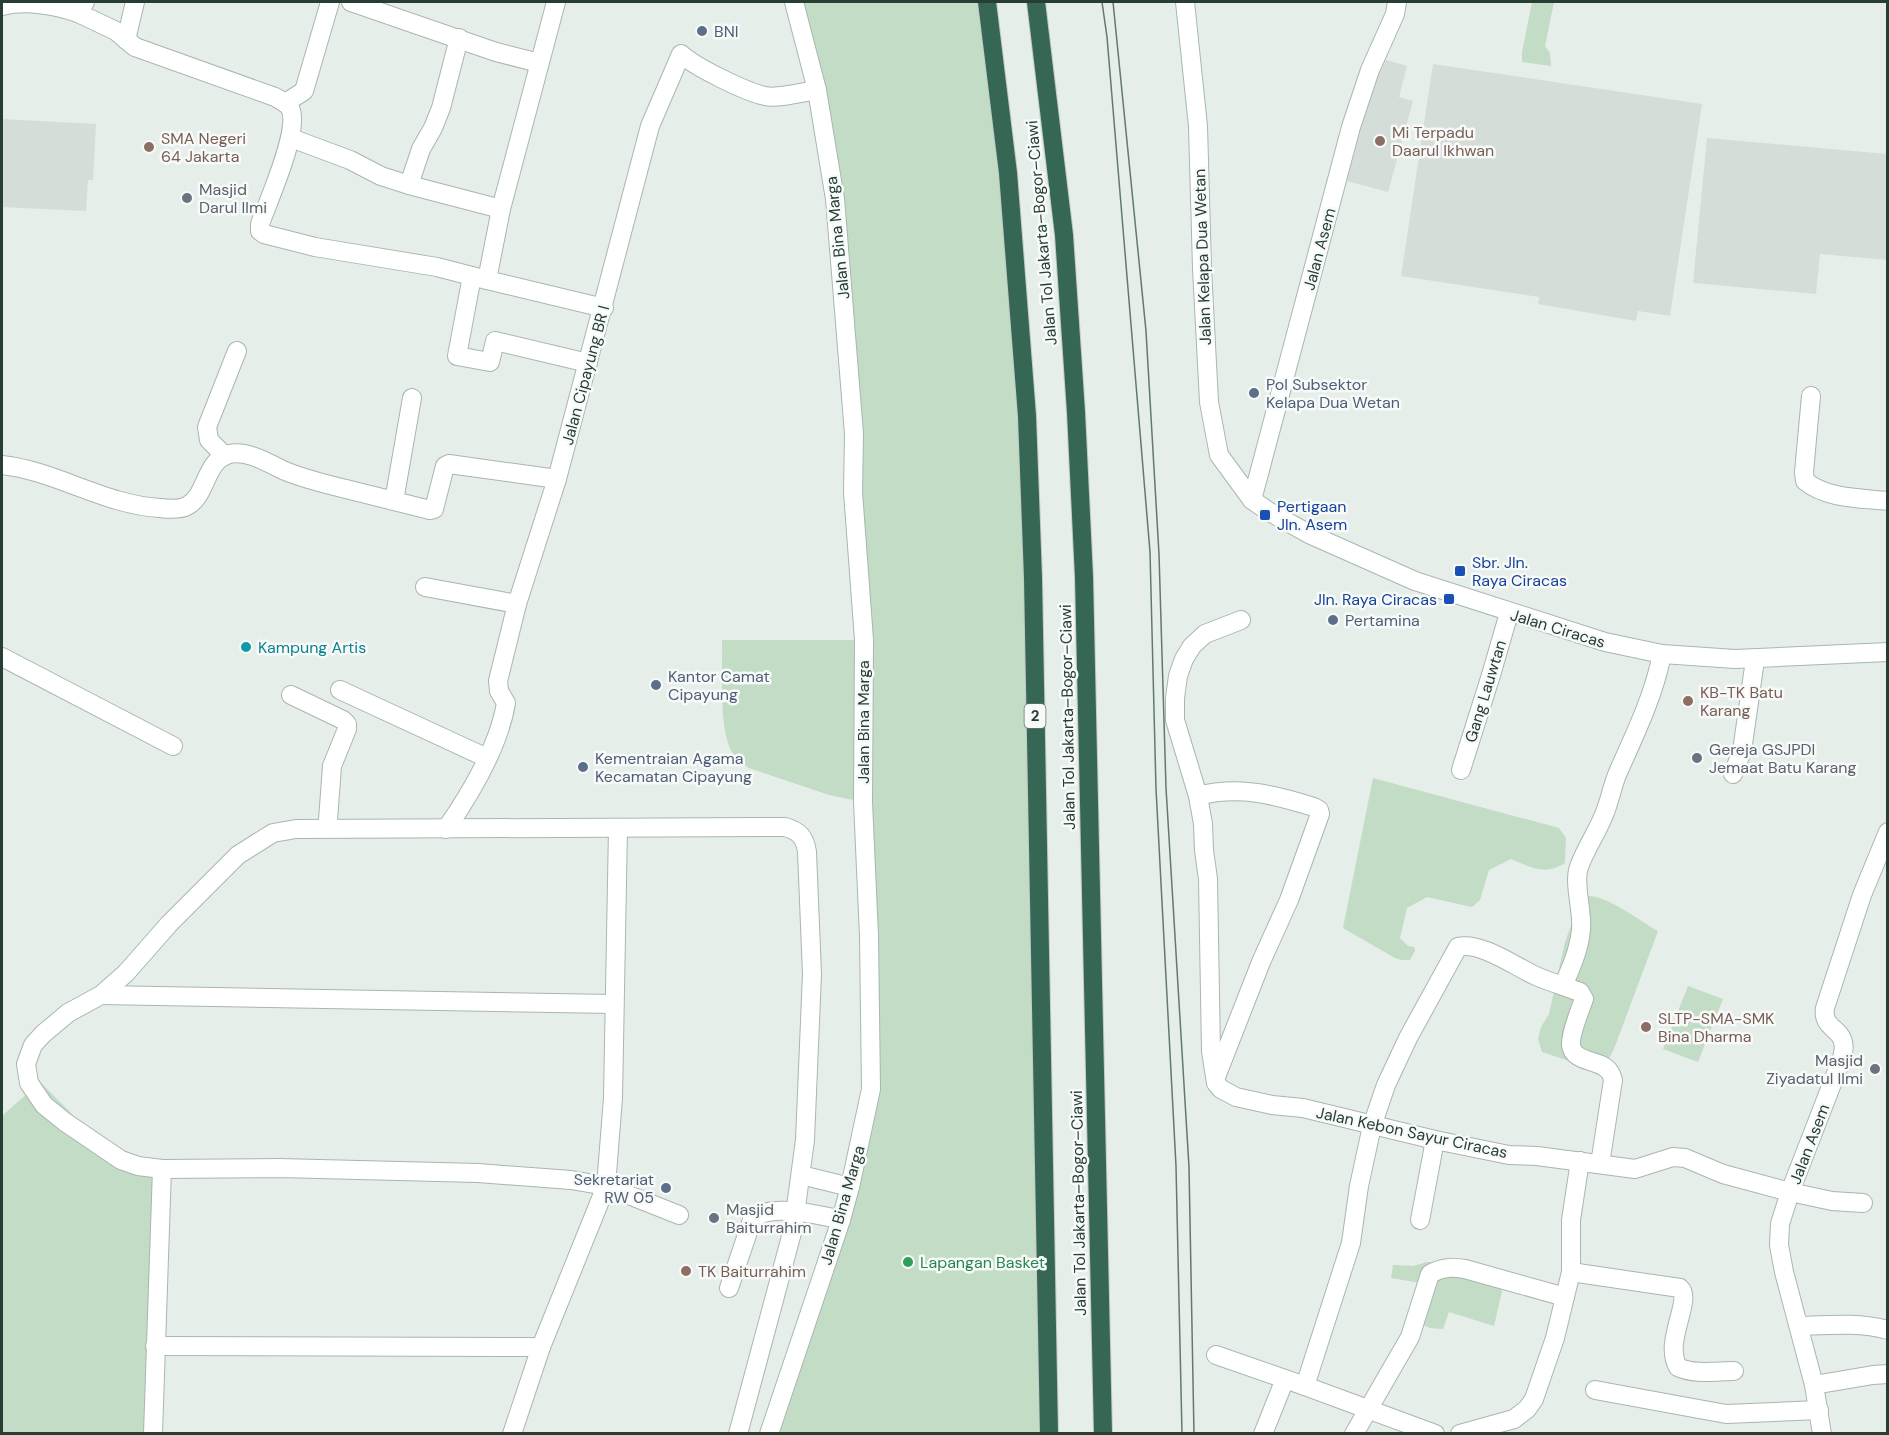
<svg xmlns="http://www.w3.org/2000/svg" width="1889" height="1435" font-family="'DM Sans',sans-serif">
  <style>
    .built { fill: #d5ddd8 }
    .green { fill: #c2dcc5 }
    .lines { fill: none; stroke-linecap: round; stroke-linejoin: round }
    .street-casing { stroke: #a9b6af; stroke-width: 20 }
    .secondary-casing { stroke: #a6b8af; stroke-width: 20 }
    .highway-casing { stroke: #c3c9c6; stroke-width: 20 }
    .street { stroke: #fff; stroke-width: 18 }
    .secondary { stroke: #fff; stroke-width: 18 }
    .highway { stroke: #366755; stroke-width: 18 }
    .tram { stroke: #62796f; stroke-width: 1.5 }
    .service-dot { fill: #5c6f8a; stroke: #f7faf8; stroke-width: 2 }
    .education-dot { fill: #8d6e63; stroke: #f7faf8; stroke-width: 2 }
    .worship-dot { fill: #6b7280; stroke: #f7faf8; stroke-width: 2 }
    .transit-dot { fill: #1a4fb4; stroke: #f7faf8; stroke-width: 2 }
    .culture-dot { fill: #0f9aa8; stroke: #f7faf8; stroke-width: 2 }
    .leisure-dot { fill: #2e9e5b; stroke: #f7faf8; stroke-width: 2 }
    .labels { text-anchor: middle; stroke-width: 5; stroke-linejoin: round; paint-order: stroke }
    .shield { fill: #f7faf8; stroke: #65766f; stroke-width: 1.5 }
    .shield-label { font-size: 15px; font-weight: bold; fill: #273e34 }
    .service-label { font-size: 16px; fill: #4e5e75; stroke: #f7faf8; text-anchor: start }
    .education-label { font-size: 16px; fill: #785e54; stroke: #f7faf8; text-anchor: start }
    .worship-label { font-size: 16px; fill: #5b616d; stroke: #f7faf8; text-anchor: start }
    .street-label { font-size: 16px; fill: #273e34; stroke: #f7faf8 }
    .transit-label { font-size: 16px; fill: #164399; stroke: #f7faf8; text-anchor: start }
    .culture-label { font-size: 16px; fill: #0d838f; stroke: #f7faf8; text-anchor: start }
    .leisure-label { font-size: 16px; fill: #27864d; stroke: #f7faf8; text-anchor: start }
  </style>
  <rect width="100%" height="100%" fill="#e6eee9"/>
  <!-- built -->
  <g class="built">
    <path d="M 1380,58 L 1407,66 L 1399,97 L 1413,101 L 1388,192 L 1347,181 Z"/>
    <path d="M 1433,64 L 1702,104 L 1670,316 L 1638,311 L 1636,321 L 1538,304 L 1539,297 L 1401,276 Z"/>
    <path d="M 2,119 L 96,124 L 93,180 L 88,180 L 86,211 L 2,207 Z"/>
    <path d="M 1707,138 L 1887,154 L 1887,260 L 1820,254 L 1816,294 L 1693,283 Z"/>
  </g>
  <!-- green -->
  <g class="green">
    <path d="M 794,2 L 987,2 L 1027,416 L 1049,1433 L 769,1433 L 871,1089 L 863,802 L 829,795 L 749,768 C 742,764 736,759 732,752 C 718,727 723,670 722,640 L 863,640 L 845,309 Z"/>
    <path d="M 1532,2 L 1554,2 L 1545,46 L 1550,53 L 1551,66 L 1522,62 L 1522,52 Z"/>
    <path d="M 1373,778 L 1559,828 L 1566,838 L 1565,863 C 1544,876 1531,867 1511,859 L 1489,870 L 1480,900 L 1472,907 L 1427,897 L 1407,908 L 1400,938 L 1408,946 L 1414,947 L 1415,951 L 1410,960 L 1402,960 L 1395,958 L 1343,928 Z"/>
    <path d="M 1588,896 C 1608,896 1640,921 1658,931 L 1614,1049 L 1602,1072 L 1542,1052 L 1538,1039 L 1541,1027 L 1549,1014 L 1565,942 L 1581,899 Z"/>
    <path d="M 1688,986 L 1723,999 L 1698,1062 L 1663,1049 Z"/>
    <path d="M 40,1082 L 87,1129 L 125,1157 L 158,1166 L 146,1433 L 2,1433 L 2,1116 Z"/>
    <path d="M 1427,1262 C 1451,1264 1488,1269 1502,1291 L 1494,1326 L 1449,1312 L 1443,1329 L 1430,1328 L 1423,1325 L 1420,1283 L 1391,1278 L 1393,1265 L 1413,1266 Z"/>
  </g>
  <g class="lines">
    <!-- street casing -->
    <g class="street-casing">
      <g id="street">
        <path d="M 351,2 L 496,52 L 539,63"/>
        <path d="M 556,2 L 501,209 L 487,280 L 604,308"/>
        <path d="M 2,6 C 25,0 55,5 78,13 L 85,2"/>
        <path d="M 78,13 L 116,31 L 135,47 L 275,97 C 280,100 287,103 290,108 C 301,129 268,201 260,224 L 260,231 L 264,234 L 315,247 L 437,267 L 487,280"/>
        <path d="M 126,40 L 135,2"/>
        <path d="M 285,103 L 304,91 L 330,2"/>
        <path d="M 291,138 L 350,160 L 381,176 L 409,185 L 501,209"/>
        <path d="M 409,185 L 421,149 L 433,128 L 441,108 L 459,38"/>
        <path d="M 472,276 L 457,356 L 490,362 L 495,341 L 588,363"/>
        <path d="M 1811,396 L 1804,472 L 1805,481 C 1827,499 1860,498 1888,501"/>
        <path d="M 225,456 L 209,440 L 207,427 L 237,351"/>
        <path d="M 2,465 C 56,471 105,505 160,508 C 168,509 179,510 187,506 C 207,496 205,460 229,454 C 248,450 268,463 285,471 C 305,479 325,484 346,489 C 374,496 402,503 430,510 L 434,509 L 445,466 L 449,464 L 557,479"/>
        <path d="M 1252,500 L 1351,127 L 1370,70 L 1395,14 L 1397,2"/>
        <path d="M 394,501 L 412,398"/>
        <path d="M 425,587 L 517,604"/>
        <path d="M 1241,620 L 1205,634 L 1192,646 L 1184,659 L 1178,676 L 1175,698 L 1175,720 L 1198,796 L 1203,824 L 1204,850 L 1208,879 L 1211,1051 L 1216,1083 L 1221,1089 L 1236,1097 L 1272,1105 L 1303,1108 L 1435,1140 L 1509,1155 L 1537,1156 L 1635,1169 L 1673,1157 L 1685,1158 L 1723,1174 L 1790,1192 L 1832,1201 L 1863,1203"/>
        <path d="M 2,657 L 173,746"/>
        <path d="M 340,690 L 487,758"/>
        <path d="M 291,695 L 343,720 L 347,724 L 347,729 L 332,766 L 328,820"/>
        <path d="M 1461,770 L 1491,675 L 1509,613"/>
        <path d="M 1733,774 L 1742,751 L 1755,660"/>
        <path d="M 1198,796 C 1239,785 1275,795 1314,807 L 1319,810 L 1320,814 L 1289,900 L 1261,962 L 1216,1077"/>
        <path d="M 446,829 C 471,793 499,745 506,703 L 499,691 L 498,681 L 517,604 L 557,479 L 650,126 L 681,54 C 695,67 746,92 765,96 C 778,99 803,92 817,90"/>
        <path d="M 1563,986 L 1580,992 L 1584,999 C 1580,1010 1570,1034 1571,1045 C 1573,1063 1600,1059 1609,1071 C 1611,1073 1612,1077 1613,1080 L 1600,1164"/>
        <path d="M 101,995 L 613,1004"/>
        <path d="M 162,1169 L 279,1168 L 478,1173 L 571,1180 L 606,1186 L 679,1215"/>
        <path d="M 801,1175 L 850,1187"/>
        <path d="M 1420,1220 L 1435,1140"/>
        <path d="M 1571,1272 L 1680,1288 C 1693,1300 1663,1342 1678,1367 C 1694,1375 1717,1371 1734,1371"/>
        <path d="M 729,1288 L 752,1220 C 768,1202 820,1215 841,1220"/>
        <path d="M 1799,1326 C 1828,1325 1860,1322 1888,1330"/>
        <path d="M 155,1346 L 541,1347"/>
        <path d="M 1216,1355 L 1305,1386 L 1351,1243 L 1359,1186 L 1372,1126 L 1386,1085 L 1408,1038 L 1458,947 C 1480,941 1516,967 1536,976 C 1545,980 1554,983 1563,986 C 1571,968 1579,950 1581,930 C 1583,911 1573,883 1579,867 C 1585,850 1596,834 1603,817 C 1610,802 1612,785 1619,770 C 1636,732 1654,695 1662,654"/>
        <path d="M 1814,1385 L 1873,1375 L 1888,1374"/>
        <path d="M 1305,1386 L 1435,1434"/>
        <path d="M 1595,1390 L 1726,1414 L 1819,1410"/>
        <path d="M 153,1434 L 162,1169 L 138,1166 L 121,1160 L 65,1122 L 44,1105 L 29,1083 L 26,1064 L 33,1045 L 43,1034 L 68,1013 L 101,995 L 126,973 L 169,924 L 238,855 L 273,833 L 296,829 L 785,827 C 799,831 805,837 807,852 L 812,974 L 805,1140 L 793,1229 L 738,1434"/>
        <path d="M 512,1434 L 541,1347 L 606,1186 L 613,1098 L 618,828"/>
        <path d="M 1263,1434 L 1285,1379"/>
        <path d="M 1354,1434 L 1410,1337 L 1430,1274 C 1442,1267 1452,1267 1465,1269 L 1565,1297"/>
        <path d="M 1460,1434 L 1514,1419 L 1527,1409 L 1534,1399 L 1555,1338 L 1571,1272 L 1571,1220 L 1580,1161"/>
        <path d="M 1822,1434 L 1814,1385 L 1784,1272 L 1779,1245 L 1780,1224 L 1790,1192 L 1842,1058 C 1851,1026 1821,1033 1825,1008 L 1862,895 L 1888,832"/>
      </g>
    </g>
    <!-- secondary casing -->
    <g class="secondary-casing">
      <g id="secondary">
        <path d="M 1185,2 L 1198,126 L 1202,268 L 1209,402 L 1219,455 L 1252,500 L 1268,511 L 1309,534 L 1415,581 L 1605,642 L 1662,654 L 1735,659 L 1888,652"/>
        <path d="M 769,1434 L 841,1220 L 850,1187 L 871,1089 L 869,936 L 863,802 L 864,640 L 853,492 L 854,434 L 835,199 L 817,90 L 794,2"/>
      </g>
    </g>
    <!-- highway casing -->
    <g class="highway-casing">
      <g id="highway">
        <path d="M 987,2 L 1008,173 L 1027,416 L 1033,578 L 1049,1434"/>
        <path d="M 1036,2 L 1064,235 L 1076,412 L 1084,577 L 1103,1434"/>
      </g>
    </g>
    <!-- street -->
    <use href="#street" class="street"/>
    <!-- secondary -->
    <use href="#secondary" class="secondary"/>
    <!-- highway -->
    <use href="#highway" class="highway"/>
    <!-- tram -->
    <g class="tram">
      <path d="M 1102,2 L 1107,37 L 1150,552 L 1156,789 L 1176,1166 L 1182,1434"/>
      <path d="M 1113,2 L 1146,331 L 1159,554 L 1166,788 L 1189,1167 L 1194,1434"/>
    </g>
  </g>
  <!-- markers -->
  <g class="service-dot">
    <circle cx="702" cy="31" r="6"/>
    <circle cx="1254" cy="393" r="6"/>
    <circle cx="1333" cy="620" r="6"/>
    <circle cx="656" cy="685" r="6"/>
    <circle cx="583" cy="767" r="6"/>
    <circle cx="666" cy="1188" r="6"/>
  </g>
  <g class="education-dot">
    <circle cx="1380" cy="141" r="6"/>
    <circle cx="149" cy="147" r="6"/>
    <circle cx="1688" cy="701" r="6"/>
    <circle cx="1646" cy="1027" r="6"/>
    <circle cx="686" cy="1271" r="6"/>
  </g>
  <g class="worship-dot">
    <circle cx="187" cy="198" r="6"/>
    <circle cx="1697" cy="758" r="6"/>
    <circle cx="1875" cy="1069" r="6"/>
    <circle cx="714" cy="1218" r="6"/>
  </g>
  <g class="transit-dot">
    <rect x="1259" y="509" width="12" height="12" rx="3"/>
    <rect x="1454" y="565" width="12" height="12" rx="3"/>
    <rect x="1443" y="593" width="12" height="12" rx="3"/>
  </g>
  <circle class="culture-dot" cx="246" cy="647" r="6"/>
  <circle class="leisure-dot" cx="908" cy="1262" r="6"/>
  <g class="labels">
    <!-- shield labels -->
    <rect class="shield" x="1024.5" y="704" width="21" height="24" rx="4.5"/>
    <g class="shield-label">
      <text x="1035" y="721">2</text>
    </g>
    <!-- service labels -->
    <g class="service-label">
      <text x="714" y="37">BNI</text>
      <text x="1266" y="390">Pol Subsektor<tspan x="1266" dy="18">Kelapa Dua Wetan</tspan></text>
      <text x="1345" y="626">Pertamina</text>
      <text x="668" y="682">Kantor Camat<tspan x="668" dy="18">Cipayung</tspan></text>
      <text x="595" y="764">Kementraian Agama<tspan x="595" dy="18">Kecamatan Cipayung</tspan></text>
      <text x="654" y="1185" text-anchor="end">Sekretariat<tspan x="654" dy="18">RW 05</tspan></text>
    </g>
    <!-- education labels -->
    <g class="education-label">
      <text x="1392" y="138">Mi Terpadu<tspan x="1392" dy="18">Daarul Ikhwan</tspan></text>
      <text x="161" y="144">SMA Negeri<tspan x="161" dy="18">64 Jakarta</tspan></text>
      <text x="1700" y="698">KB-TK Batu<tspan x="1700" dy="18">Karang</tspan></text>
      <text x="1658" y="1024">SLTP-SMA-SMK<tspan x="1658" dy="18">Bina Dharma</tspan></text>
      <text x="698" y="1277">TK Baiturrahim</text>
    </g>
    <!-- worship labels -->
    <g class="worship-label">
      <text x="199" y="195">Masjid<tspan x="199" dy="18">Darul Ilmi</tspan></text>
      <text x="1709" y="755">Gereja GSJPDI<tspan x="1709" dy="18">Jemaat Batu Karang</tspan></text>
      <text x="1863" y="1066" text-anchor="end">Masjid<tspan x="1863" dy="18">Ziyadatul Ilmi</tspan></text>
      <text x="726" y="1215">Masjid<tspan x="726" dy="18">Baiturrahim</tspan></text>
    </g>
    <!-- street labels -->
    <g class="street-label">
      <text transform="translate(1041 233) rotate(-95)" y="6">Jalan Tol Jakarta–Bogor–Ciawi</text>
      <text transform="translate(837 238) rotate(-96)" y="6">Jalan Bina Marga</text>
      <text transform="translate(1319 249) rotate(-75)" y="6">Jalan Asem</text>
      <text transform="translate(1202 257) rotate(-92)" y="6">Jalan Kelapa Dua Wetan</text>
      <text transform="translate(585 375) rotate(-75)" y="6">Jalan Cipayung BR I</text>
      <text transform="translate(1558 628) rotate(17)" y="6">Jalan Ciracas</text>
      <text transform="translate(1485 691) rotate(-73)" y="6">Gang Lauwtan</text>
      <text transform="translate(1067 717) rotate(-91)" y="6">Jalan Tol Jakarta–Bogor–Ciawi</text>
      <text transform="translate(863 722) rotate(-90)" y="6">Jalan Bina Marga</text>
      <text transform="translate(1412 1132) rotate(12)" y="6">Jalan Kebon Sayur Ciracas</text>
      <text transform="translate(1809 1144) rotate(-69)" y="6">Jalan Asem</text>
      <text transform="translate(1078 1203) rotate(-91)" y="6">Jalan Tol Jakarta–Bogor–Ciawi</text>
      <text transform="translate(842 1205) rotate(-74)" y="6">Jalan Bina Marga</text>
    </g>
    <!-- transit labels -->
    <g class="transit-label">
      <text x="1277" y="512">Pertigaan<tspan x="1277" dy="18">Jln. Asem</tspan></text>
      <text x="1472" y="568">Sbr. Jln.<tspan x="1472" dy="18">Raya Ciracas</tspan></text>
      <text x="1437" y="605" text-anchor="end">Jln. Raya Ciracas</text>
    </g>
    <!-- culture labels -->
    <g class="culture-label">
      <text x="258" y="653">Kampung Artis</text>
    </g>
    <!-- leisure labels -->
    <g class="leisure-label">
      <text x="920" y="1268">Lapangan Basket</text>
    </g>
  </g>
  <!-- border -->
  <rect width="1889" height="1435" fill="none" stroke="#273e34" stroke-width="6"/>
</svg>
